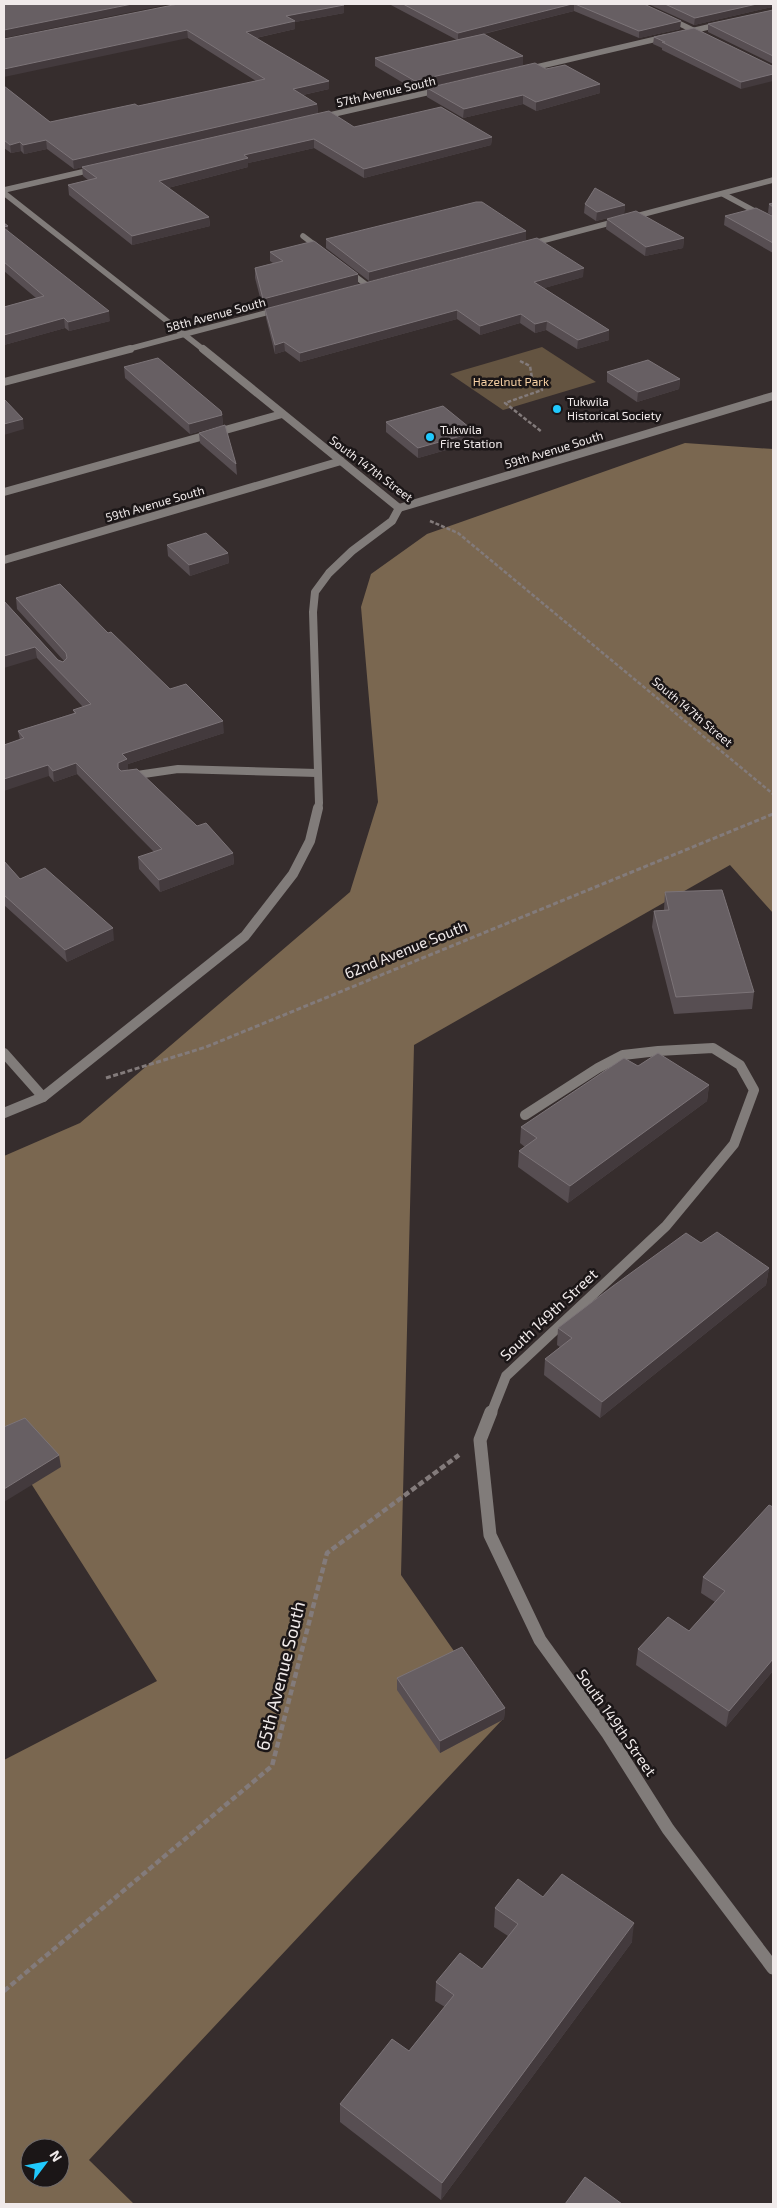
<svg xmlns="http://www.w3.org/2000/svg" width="777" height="2208" font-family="'Exo 2',sans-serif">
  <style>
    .green { fill: #645441 }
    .forest { fill: #7a6750; fill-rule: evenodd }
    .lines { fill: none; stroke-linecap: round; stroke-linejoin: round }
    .path-far2 { stroke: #837b7b; stroke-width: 2.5; stroke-dasharray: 4 2; stroke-linecap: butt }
    .path-far1 { stroke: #837b7b; stroke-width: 3; stroke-dasharray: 5 2.5; stroke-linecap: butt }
    .path { stroke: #837b7b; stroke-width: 4.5; stroke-dasharray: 6 3; stroke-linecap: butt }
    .service-far1 { stroke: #817c7a; stroke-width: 5.5 }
    .service { stroke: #817c7a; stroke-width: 8 }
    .minor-far3 { stroke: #817c7a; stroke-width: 5.5 }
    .minor-far2 { stroke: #817c7a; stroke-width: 8 }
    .minor-far1 { stroke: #817c7a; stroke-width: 10 }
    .minor { stroke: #817c7a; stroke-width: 13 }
    .tertiary { stroke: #817c7a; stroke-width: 5.5 }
    .wall { fill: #574e52 }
    .shaded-wall { fill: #433a3d }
    .building { fill: #675f63; stroke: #7c7478 }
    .poi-dot { fill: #20c9fd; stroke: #1b1617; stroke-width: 2 }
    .labels { text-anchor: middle; stroke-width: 5; stroke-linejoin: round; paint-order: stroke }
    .far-street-label { font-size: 12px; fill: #f0eaea; stroke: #1b1617 }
    .far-park-label { font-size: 12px; fill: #f6d0a4; stroke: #1b1617 }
    .far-poi-label { font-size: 12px; fill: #f0eaea; stroke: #1b1617; text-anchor: start }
    .street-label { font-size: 15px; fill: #f0eaea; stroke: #1b1617 }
    .near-street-label { font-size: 18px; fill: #f0eaea; stroke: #1b1617 }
  </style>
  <rect width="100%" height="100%" fill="#362d2d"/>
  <!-- green -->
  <path class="green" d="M 542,347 L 596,382 L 503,410 L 450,374 Z"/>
  <!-- forest -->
  <path class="forest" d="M 685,443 L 773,449 L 773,913 L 730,865 L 414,1045 L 401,1575 L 502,1720 L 89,2160 L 134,2204 L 4,2204 L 4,1760 L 157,1681 L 4,1441 L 4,1156 L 80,1123 L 350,892 L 378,802 L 361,607 L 371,574 L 427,534 ZM 30,2148 L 60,2148 L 60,2178 L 30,2178 Z"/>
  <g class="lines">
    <!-- path-far2 -->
    <g class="path-far2">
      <path d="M 520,361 L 530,366 L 532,378 L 540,385 L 542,390 L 505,403 L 542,432"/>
      <path d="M 430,521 L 458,533 L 773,794"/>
    </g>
    <!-- path-far1 -->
    <path class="path-far1" d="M 106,1078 L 206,1047 L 773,814"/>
    <!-- path -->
    <path class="path" d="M 4,1991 L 272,1766 L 327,1553 L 459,1455"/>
    <!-- service-far1 -->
    <g class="service-far1">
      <path d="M 303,236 L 320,249"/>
      <path d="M 347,270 L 368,286"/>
    </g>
    <!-- service -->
    <g class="service">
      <path d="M 4,492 L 282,414"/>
      <path d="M 130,776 L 178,769 L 317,773"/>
    </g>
    <!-- minor-far3 -->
    <g class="minor-far3">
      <path d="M 687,32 L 721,24"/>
      <path d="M 528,69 L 665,37"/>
      <path d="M 321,117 L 439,90"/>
      <path d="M 4,190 L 95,169"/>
      <path d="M 4,193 L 204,350"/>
      <path d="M 723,194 L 773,221"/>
      <path d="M 125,350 L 185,334"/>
    </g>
    <!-- minor-far2 -->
    <g class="minor-far2">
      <path d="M 203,349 L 399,508"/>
      <path d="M 4,382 L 130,349"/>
      <path d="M 399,508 L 773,396"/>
      <path d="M 4,560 L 341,461"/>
      <path d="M 318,809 L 319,803 L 313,612 L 315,592 L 329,573 L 352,551 L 392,521 L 399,508"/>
    </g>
    <!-- minor-far1 -->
    <g class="minor-far1">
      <path d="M 4,1053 L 43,1097"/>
      <path d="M 4,1113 L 43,1097 L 245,936 L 293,874 L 310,841 L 318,808"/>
      <path d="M 491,1414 L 506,1376 L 666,1226 L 734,1144 L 754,1090 L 740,1065 L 713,1048 L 658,1051 L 623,1055 L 598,1068 L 525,1115"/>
    </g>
    <!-- minor -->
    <path class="minor" d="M 491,1412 L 480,1440 L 490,1535 L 540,1640 L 608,1734 L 668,1829 L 773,1968"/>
    <!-- tertiary -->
    <g class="tertiary">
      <path d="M 670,19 L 701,34"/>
      <path d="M 530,244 L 773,180"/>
      <path d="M 185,334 L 277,310"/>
    </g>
  </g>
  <!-- wall -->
  <g class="wall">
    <path d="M 389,4 L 644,4 L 680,29 L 639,38 L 574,11 L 484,34 L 523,65 L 415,90 L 375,66 L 375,58 L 457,40 Z"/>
    <path d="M 648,4 L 773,4 L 773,8 L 772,7 L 694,25 Z"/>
    <path d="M 344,5 L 344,13 L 295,22 L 295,29 L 256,38 L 329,81 L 329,89 L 303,95 L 317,104 L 318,113 L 74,169 L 47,149 L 24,154 L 21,151 L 11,153 L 4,148 L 4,86 L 50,122 L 138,106 L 256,81 L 188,38 L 4,39 Z"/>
    <path d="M 773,10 L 773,64 L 708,32 L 708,24 Z"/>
    <path d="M 654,37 L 772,66 L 741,89 L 662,50 L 662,48 L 653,44 Z"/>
    <path d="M 546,69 L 600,93 L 536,111 L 523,104 L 463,118 L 427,97 L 427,88 Z"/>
    <path d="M 354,127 L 492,137 L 491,145 L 364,178 L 314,148 L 248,163 L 248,167 L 168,188 L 209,217 L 210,226 L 132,245 L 69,195 L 68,185 L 88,180 L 83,176 L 82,167 Z"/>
    <path d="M 773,203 L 773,216 L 768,213 L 769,204 Z"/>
    <path d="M 585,204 L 625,205 L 624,214 L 596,221 L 584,213 Z"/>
    <path d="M 725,216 L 773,216 L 773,253 L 724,225 Z"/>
    <path d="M 607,219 L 684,238 L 683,248 L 645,256 L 606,229 Z"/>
    <path d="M 4,223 L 8,226 L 8,232 L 110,321 L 69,331 L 65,328 L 4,345 L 4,307 L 36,298 L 4,271 Z"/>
    <path d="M 526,231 L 526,240 L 369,281 L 326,248 L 326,239 Z"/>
    <path d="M 270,252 L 358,274 L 358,284 L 263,309 L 255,278 L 255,268 L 273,263 L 270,261 Z"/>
    <path d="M 583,277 L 544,288 L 609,330 L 609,340 L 577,349 L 546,330 L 535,333 L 520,323 L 480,335 L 457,319 L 300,362 L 285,351 L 275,354 L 266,318 L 265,309 Z"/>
    <path d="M 124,367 L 222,415 L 223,425 L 190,434 L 125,378 Z"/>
    <path d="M 607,372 L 680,379 L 679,389 L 637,402 L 607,382 Z"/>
    <path d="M 386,422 L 474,442 L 418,458 L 386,432 Z"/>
    <path d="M 199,433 L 236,464 L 237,475 L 200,443 Z"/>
    <path d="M 167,545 L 228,553 L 229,563 L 190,576 L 168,556 Z"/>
    <path d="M 16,598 L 108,633 L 170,689 L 224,733 L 128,764 L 128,770 L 197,826 L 233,853 L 234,864 L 160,892 L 139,869 L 138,857 L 154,852 L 77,774 L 54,782 L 49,776 L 20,740 L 18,731 L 74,713 L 73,710 L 83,707 L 37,658 L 4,601 L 58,660 L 63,662 L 64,661 L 17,609 Z"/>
    <path d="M 4,861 L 20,879 L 114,940 L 67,962 L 4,905 Z"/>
    <path d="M 665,892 L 754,992 L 752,1009 L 674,1014 L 652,927 L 654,911 L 664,910 Z"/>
    <path d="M 638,1066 L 709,1085 L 707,1101 L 568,1203 L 518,1167 L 519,1151 L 525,1147 L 520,1143 L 521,1127 Z"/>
    <path d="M 769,1268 L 766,1285 L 600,1418 L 544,1375 L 545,1359 L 560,1347 L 557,1345 L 558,1328 Z"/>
    <path d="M 773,1507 L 773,1671 L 726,1727 L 636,1665 L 638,1649 L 689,1631 L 715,1602 L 701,1593 L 703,1577 Z"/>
    <path d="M 397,1678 L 505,1708 L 504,1719 L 440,1753 L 397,1690 Z"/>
    <path d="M 543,1897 L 632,1942 L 441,2200 L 340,2122 L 340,2104 L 409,2051 L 445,2007 L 435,2001 L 436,1982 L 482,1969 L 508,1936 L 494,1927 L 495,1908 Z"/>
  </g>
  <!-- shaded-wall -->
  <g class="shaded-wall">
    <path d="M 132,4 L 171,4 L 4,38 L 4,30 Z"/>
    <path d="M 572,4 L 574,4 L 574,11 L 458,40 L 458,33 Z"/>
    <path d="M 757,4 L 772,4 L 772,7 L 694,25 L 695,18 Z"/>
    <path d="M 344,5 L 344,13 L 295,22 L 295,29 L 246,40 L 246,32 L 286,16 Z"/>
    <path d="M 681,21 L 680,29 L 639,38 L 639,31 Z"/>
    <path d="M 187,30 L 188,38 L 4,77 L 4,69 Z"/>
    <path d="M 523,56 L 523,65 L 415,90 L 415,81 Z"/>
    <path d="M 773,74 L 773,81 L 741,89 L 741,82 Z"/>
    <path d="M 329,81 L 329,89 L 293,97 L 293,89 Z"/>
    <path d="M 600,84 L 600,93 L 536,111 L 536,102 Z"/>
    <path d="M 523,95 L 523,104 L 463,118 L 464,109 Z"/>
    <path d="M 317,104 L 318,113 L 74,169 L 73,160 Z"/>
    <path d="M 492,137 L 491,145 L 364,178 L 364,169 Z"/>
    <path d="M 314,139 L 314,148 L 248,163 L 248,167 L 160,190 L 159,181 L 244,155 Z"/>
    <path d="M 46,140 L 47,149 L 24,154 L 23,145 Z"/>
    <path d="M 20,142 L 21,151 L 11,153 L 10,145 Z"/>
    <path d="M 625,205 L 624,214 L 596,221 L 597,212 Z"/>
    <path d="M 209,217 L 210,226 L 132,245 L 132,236 Z"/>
    <path d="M 8,226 L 9,236 L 4,237 L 4,227 Z"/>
    <path d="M 526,231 L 526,240 L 369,281 L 369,272 Z"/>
    <path d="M 684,238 L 683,248 L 645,256 L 646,247 Z"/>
    <path d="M 584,268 L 583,277 L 534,291 L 534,282 Z"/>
    <path d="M 358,274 L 358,284 L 263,309 L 263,299 Z"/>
    <path d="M 457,310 L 457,319 L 300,362 L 300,353 Z"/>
    <path d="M 109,311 L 110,321 L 69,331 L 68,322 Z"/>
    <path d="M 521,314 L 520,323 L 480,335 L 480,326 Z"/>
    <path d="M 64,318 L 65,328 L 4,345 L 4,335 Z"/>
    <path d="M 547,321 L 546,330 L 535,333 L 535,324 Z"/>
    <path d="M 609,330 L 609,340 L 577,349 L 578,340 Z"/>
    <path d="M 284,342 L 285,351 L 275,354 L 275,345 Z"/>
    <path d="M 680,379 L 679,389 L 637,402 L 638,392 Z"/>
    <path d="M 222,415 L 223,425 L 190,434 L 189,424 Z"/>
    <path d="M 23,419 L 24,429 L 4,435 L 4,424 Z"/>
    <path d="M 475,432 L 474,442 L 418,458 L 418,448 Z"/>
    <path d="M 228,553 L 229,563 L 190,576 L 189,565 Z"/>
    <path d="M 35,647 L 37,658 L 4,668 L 4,656 Z"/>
    <path d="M 223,721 L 224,733 L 128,764 L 128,771 L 119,774 L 118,763 L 122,754 Z"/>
    <path d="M 76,763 L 77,774 L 54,782 L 53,771 Z"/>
    <path d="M 48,765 L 49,776 L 4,791 L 4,779 Z"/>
    <path d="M 233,853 L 234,864 L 160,892 L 159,880 Z"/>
    <path d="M 113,928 L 114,940 L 67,962 L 65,950 Z"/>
    <path d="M 709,1085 L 707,1101 L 568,1203 L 570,1186 Z"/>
    <path d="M 769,1268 L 766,1285 L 600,1418 L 602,1402 Z"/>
    <path d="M 59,1455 L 61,1467 L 4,1502 L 4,1489 Z"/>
    <path d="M 773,1659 L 773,1671 L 726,1727 L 729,1711 Z"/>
    <path d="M 505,1708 L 504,1719 L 440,1753 L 440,1741 Z"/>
    <path d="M 634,1923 L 632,1942 L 441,2200 L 442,2183 Z"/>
  </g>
  <!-- building -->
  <g class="building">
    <path d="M 4,4 L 132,4 L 4,30 Z"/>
    <path d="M 178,4 L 342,4 L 344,5 L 286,16 L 295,21 L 246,32 L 329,81 L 293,89 L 317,104 L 73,160 L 46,140 L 23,145 L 20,142 L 10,145 L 4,140 L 4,86 L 50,122 L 135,104 L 138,106 L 265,79 L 187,30 L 4,69 L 4,39 Z"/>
    <path d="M 403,4 L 572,4 L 458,33 Z"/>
    <path d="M 575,4 L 644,4 L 681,21 L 639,31 Z"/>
    <path d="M 665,4 L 757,4 L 695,18 Z"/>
    <path d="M 773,10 L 773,56 L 708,24 Z"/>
    <path d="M 694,28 L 772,66 L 773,66 L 773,74 L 741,82 L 662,42 L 665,42 L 654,37 Z"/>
    <path d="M 484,34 L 523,56 L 415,81 L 375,58 Z"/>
    <path d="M 535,63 L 546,69 L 565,65 L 600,84 L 536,102 L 523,95 L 464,109 L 427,88 Z"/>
    <path d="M 441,107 L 492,137 L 364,169 L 314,139 L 244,155 L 248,158 L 159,181 L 209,217 L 132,236 L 68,185 L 97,178 L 82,167 L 329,111 L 354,127 Z"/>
    <path d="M 595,188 L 625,205 L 597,212 L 585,204 Z"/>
    <path d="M 476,202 L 482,202 L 526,231 L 369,272 L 326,239 Z"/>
    <path d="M 773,203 L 773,207 L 769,204 Z"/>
    <path d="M 756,208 L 772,216 L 773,216 L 773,243 L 725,216 Z"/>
    <path d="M 636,211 L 684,238 L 646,247 L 607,219 Z"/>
    <path d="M 4,223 L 8,226 L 4,227 Z"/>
    <path d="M 4,228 L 109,311 L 68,322 L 64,318 L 4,335 L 4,307 L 44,296 L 4,262 Z"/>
    <path d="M 537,238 L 584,268 L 534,282 L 609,330 L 578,340 L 547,321 L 535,324 L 521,314 L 480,326 L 457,310 L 300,353 L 284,342 L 275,345 L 265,309 Z"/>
    <path d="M 314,241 L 358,274 L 263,299 L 255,268 L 283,261 L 270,252 Z"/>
    <path d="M 158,358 L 221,411 L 222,415 L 189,424 L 124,367 Z"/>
    <path d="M 648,360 L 680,379 L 638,392 L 607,372 Z"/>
    <path d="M 4,399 L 23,419 L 4,424 Z"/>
    <path d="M 443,406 L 475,432 L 418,448 L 386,422 Z"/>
    <path d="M 225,425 L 236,464 L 199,433 Z"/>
    <path d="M 206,533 L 228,553 L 189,565 L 167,545 Z"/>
    <path d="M 60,584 L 108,633 L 111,632 L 170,689 L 186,684 L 223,721 L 122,754 L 127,759 L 118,763 L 118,768 L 121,771 L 137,769 L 197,826 L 206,823 L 233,853 L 159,880 L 138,857 L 162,849 L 76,763 L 53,771 L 48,765 L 4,779 L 4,745 L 24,738 L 18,731 L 76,713 L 73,710 L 91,704 L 35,647 L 4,656 L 4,601 L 58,660 L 63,662 L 67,658 L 66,653 L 16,598 Z"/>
    <path d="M 4,861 L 20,879 L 45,868 L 113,928 L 65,950 L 4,895 Z"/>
    <path d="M 722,890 L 754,992 L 676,997 L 654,911 L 669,910 L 665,892 Z"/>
    <path d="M 658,1053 L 709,1085 L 570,1186 L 519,1151 L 537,1138 L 521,1127 L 624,1058 L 638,1066 Z"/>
    <path d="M 717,1232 L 769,1268 L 602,1402 L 545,1359 L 572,1338 L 558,1328 L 613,1286 L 686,1233 L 701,1243 Z"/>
    <path d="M 25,1418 L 59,1455 L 4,1489 L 4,1427 Z"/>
    <path d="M 769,1505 L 773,1507 L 773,1659 L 729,1711 L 638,1649 L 668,1617 L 689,1631 L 725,1591 L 703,1577 Z"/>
    <path d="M 462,1647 L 505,1708 L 440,1741 L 397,1678 Z"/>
    <path d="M 562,1874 L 634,1923 L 442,2183 L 340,2104 L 392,2039 L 409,2051 L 454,1995 L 436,1982 L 460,1953 L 482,1969 L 518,1924 L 495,1908 L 518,1879 L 543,1897 Z"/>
    <path d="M 585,2177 L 622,2204 L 565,2204 Z"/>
  </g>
  <!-- markers -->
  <g class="poi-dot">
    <circle cx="557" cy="409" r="5"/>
    <circle cx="430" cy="437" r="5"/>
  </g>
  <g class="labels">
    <!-- far-street labels -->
    <g class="far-street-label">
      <text transform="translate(386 92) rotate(-13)" y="4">57th Avenue South</text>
      <text transform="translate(216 315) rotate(-15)" y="4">58th Avenue South</text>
      <text transform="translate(554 450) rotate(-17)" y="4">59th Avenue South</text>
      <text transform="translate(371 469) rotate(37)" y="4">South 147th Street</text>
      <text transform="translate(155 504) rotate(-16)" y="4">59th Avenue South</text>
      <text transform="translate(692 712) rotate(40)" y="4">South 147th Street</text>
    </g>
    <!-- far-park labels -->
    <g class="far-park-label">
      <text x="511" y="386">Hazelnut Park</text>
    </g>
    <!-- far-poi labels -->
    <g class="far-poi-label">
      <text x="567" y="406">Tukwila<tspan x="567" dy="14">Historical Society</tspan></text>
      <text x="440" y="434">Tukwila<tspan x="440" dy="14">Fire Station</tspan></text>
    </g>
    <!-- street labels -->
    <g class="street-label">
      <text transform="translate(406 950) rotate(-22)" y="5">62nd Avenue South</text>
      <text transform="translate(549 1315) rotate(-43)" y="5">South 149th Street</text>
      <text transform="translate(616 1723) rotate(55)" y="5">South 149th Street</text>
    </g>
    <!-- near-street labels -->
    <g class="near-street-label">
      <text transform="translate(281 1676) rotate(-76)" y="6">65th Avenue South</text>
    </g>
  </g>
  <!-- border -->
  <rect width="777" height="2208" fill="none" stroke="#f0eaea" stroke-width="10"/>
  <!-- north arrow -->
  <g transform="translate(45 2163) rotate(58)"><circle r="24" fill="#1b1617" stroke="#706b6b"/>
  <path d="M0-4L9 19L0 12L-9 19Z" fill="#20c9fd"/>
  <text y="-8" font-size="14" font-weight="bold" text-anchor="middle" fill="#f0eaea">N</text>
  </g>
</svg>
